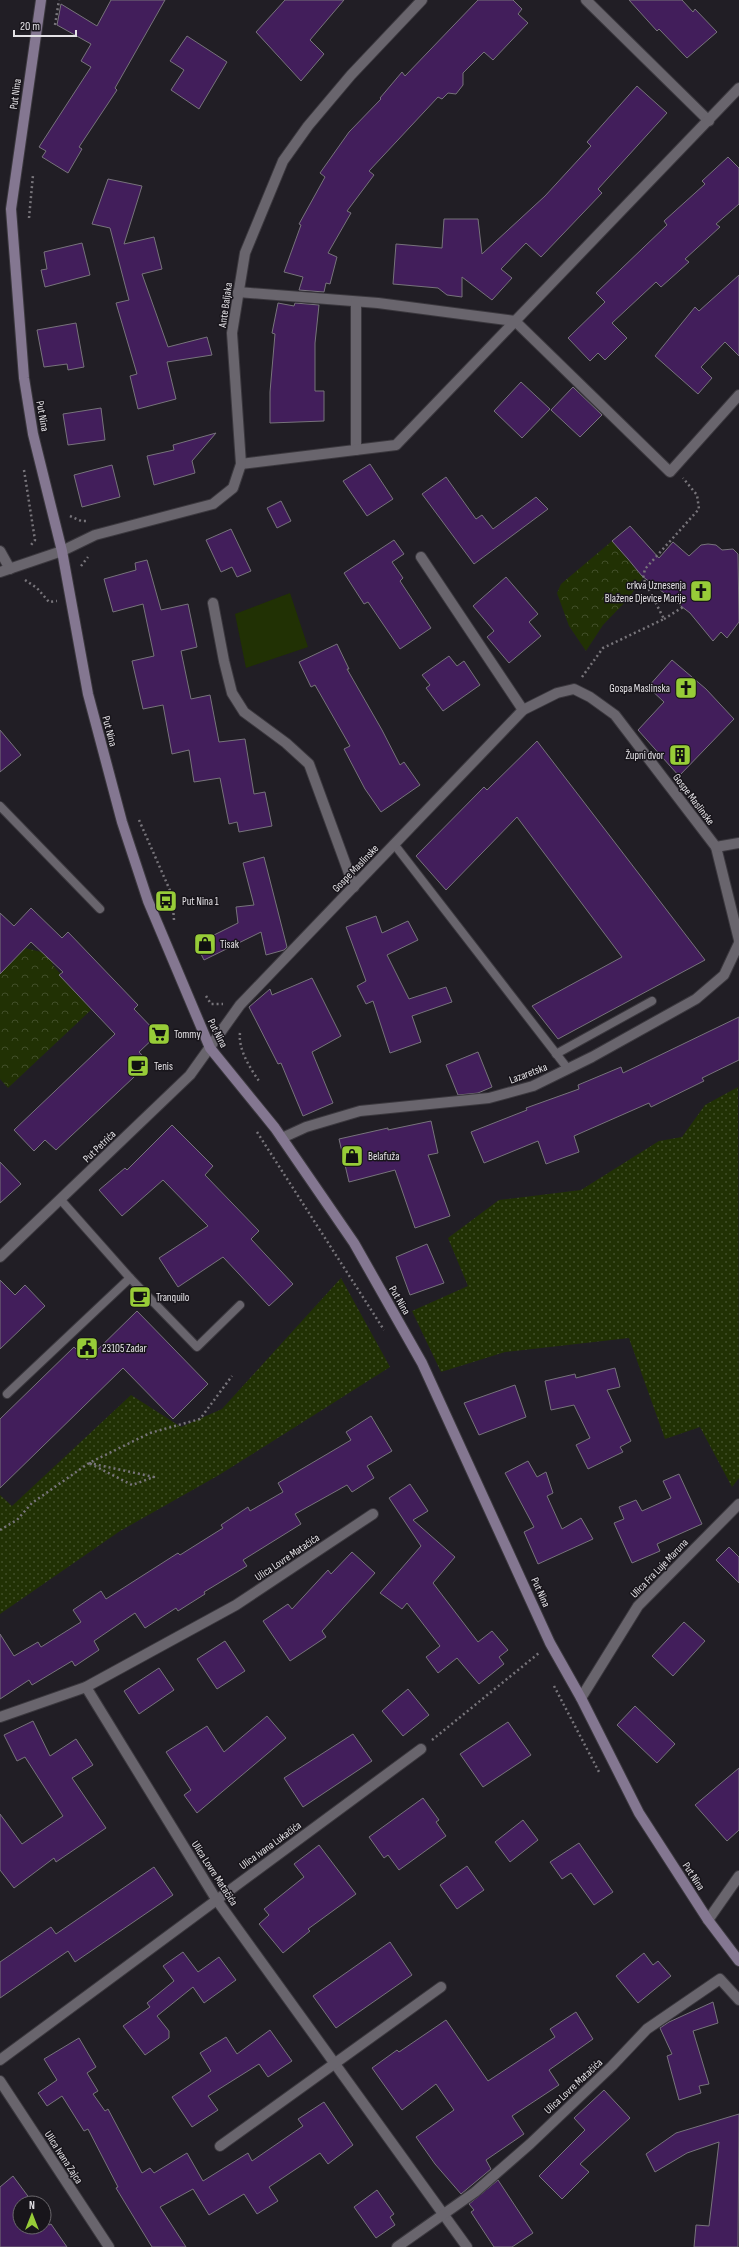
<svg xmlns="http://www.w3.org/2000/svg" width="739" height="2247" font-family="'Sofia Sans Condensed',sans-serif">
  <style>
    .grass { fill: url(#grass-dots) }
    .park { fill: url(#park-crowns) }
    .pitch { fill: #213104 }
    .building { fill: #421e5b; stroke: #77737b }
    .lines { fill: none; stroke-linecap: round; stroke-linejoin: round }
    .lane-casing { stroke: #3b383e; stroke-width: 10 }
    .street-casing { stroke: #3b383e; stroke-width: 12 }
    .secondary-casing { stroke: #3b383e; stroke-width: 12 }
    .path { stroke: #78757b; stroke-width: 2.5; stroke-dasharray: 2 3; stroke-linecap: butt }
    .lane { stroke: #69656d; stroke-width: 8 }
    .street { stroke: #69656d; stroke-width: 10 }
    .secondary { stroke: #847791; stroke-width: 10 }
    .labels { text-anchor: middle; stroke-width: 3; stroke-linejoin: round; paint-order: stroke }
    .street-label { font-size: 11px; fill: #e4e2e6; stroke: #18151b }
    .poi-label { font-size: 11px; fill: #e4e2e6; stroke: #18151b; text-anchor: start }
  </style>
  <defs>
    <pattern id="grass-dots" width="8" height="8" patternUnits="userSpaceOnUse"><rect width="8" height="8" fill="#213104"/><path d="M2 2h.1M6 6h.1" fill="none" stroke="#414f29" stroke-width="1.8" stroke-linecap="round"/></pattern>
    <pattern id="park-crowns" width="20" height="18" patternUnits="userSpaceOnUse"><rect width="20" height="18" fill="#213104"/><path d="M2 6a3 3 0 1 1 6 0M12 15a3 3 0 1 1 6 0" fill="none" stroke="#414f29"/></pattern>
  </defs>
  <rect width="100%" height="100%" fill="#211e25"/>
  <!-- grass -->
  <g class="grass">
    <path d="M 738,1087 L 739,1478 L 732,1487 L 700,1427 L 665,1439 L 629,1338 L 505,1352 L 441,1372 L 412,1311 L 468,1286 L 448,1238 L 499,1200 L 581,1190 L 659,1141 L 682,1137 L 705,1105 Z"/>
    <path d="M 341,1278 L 390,1367 L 219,1475 L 120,1531 L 0,1614 L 0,1495 L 12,1506 L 131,1395 L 181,1427 L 222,1409 Z"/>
  </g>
  <!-- park -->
  <g class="park">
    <path d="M 612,541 L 643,578 L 627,600 L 603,625 L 586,651 L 569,626 L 557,593 L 561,584 Z"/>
    <path d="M 25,948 L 57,956 L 52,964 L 91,1010 L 8,1088 L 0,1079 L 0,974 Z"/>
  </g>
  <!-- pitch -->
  <path class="pitch" d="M 290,593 L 308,647 L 246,668 L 235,614 Z"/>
  <!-- building -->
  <g class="building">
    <path d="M 111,0 L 165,0 L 115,88 L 117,90 L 79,147 L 82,149 L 68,173 L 42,157 L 46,151 L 39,147 L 91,67 L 81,61 L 91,44 L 57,25 L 61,4 L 97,26 Z"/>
    <path d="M 285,0 L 344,0 L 310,40 L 324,54 L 301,81 L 256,32 Z"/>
    <path d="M 478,0 L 513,0 L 522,9 L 518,14 L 528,23 L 493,60 L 484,52 L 463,73 L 463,85 L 456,94 L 448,93 L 442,99 L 438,97 L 369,171 L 374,175 L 347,211 L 351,213 L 328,253 L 337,257 L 330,284 L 326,283 L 324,292 L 299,290 L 303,277 L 284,272 L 301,225 L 299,224 L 325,177 L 320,173 L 349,132 L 381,99 L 380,98 L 402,72 L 405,76 Z"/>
    <path d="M 629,0 L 682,0 L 693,12 L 695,9 L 717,32 L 687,58 L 659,29 L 657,31 Z"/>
    <path d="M 187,36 L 227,62 L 199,109 L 171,90 L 184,70 L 170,61 Z"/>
    <path d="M 637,86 L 667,113 L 598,189 L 602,193 L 541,257 L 526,243 L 501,269 L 512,278 L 492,300 L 462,277 L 462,297 L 447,295 L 438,288 L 393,284 L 396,244 L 442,248 L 444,219 L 478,219 L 482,254 L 545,196 L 591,146 L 587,142 Z"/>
    <path d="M 728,157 L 739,168 L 739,204 L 716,224 L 720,227 L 685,259 L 689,262 L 661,287 L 656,282 L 612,323 L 627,338 L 605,360 L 598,353 L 590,361 L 568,338 L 605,302 L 596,293 L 667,225 L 664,221 L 705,184 L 702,181 Z"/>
    <path d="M 108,179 L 142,186 L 124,244 L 154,237 L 162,269 L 142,274 L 168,347 L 207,337 L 212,355 L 167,362 L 176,399 L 138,409 L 130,376 L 137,374 L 116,303 L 129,300 L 110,228 L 92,224 Z"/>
    <path d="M 82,243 L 90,275 L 45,287 L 41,270 L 47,269 L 44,252 Z"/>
    <path d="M 739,275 L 739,356 L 725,342 L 701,367 L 712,378 L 698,394 L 655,356 L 695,307 L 699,311 Z"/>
    <path d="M 278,303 L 294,306 L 295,303 L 319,305 L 315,343 L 315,391 L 324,391 L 324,421 L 270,423 L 270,392 L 275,334 L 272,333 Z"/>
    <path d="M 76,323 L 84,367 L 68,370 L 67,364 L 44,367 L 37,330 Z"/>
    <path d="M 521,382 L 550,409 L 522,438 L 494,411 Z"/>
    <path d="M 573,387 L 602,415 L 580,437 L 551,410 Z"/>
    <path d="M 101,408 L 105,440 L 68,445 L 63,414 Z"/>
    <path d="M 216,433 L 192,461 L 195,473 L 154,485 L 147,456 L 174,450 L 173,445 Z"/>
    <path d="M 370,464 L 393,499 L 367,516 L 343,481 Z"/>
    <path d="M 112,465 L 120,497 L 82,507 L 74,475 Z"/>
    <path d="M 446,477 L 476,519 L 482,515 L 493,529 L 536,497 L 548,509 L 474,564 L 422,494 Z"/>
    <path d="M 281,501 L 291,521 L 277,528 L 267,508 Z"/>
    <path d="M 630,526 L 659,558 L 673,542 L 689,556 L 701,545 L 708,544 L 716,545 L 722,550 L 733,549 L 738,554 L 739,622 L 727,638 L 721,632 L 713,641 L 690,613 L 642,576 L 628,559 L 612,541 Z"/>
    <path d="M 231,529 L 251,571 L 237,577 L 232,567 L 221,572 L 206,540 Z"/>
    <path d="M 394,540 L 404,554 L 392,562 L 403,578 L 400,581 L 431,628 L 400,649 L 368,602 L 364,604 L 344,573 Z"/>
    <path d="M 147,560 L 161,610 L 188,604 L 197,647 L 181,651 L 191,699 L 210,695 L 219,742 L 245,739 L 254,794 L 265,792 L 272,826 L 239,832 L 237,822 L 229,824 L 220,778 L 194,782 L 189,750 L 172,754 L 163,705 L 143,709 L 132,661 L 154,656 L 143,604 L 113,612 L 104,579 L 136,570 L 135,563 Z"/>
    <path d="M 506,577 L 538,614 L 529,622 L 541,636 L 509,663 L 487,637 L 494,631 L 473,606 Z"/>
    <path d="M 337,644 L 349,669 L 347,669 L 382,730 L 400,765 L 404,762 L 420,785 L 381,812 L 365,789 L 344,749 L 350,746 L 315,685 L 311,687 L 299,662 Z"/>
    <path d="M 449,656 L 457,666 L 464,661 L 480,685 L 443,711 L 426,688 L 430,685 L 422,675 Z"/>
    <path d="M 672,660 L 706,689 L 734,719 L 679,776 L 638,730 L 664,702 L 648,687 Z"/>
    <path d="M 0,730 L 21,755 L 0,772 Z"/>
    <path d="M 537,741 L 705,960 L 558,1039 L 532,1006 L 622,957 L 517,817 L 446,890 L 416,856 L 484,787 L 487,790 Z"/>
    <path d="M 264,857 L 287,947 L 284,950 L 266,955 L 261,932 L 204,960 L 196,944 L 238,923 L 236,907 L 254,905 L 243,863 Z"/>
    <path d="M 31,908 L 62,938 L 68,932 L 138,1005 L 134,1009 L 158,1034 L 139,1052 L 149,1063 L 56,1150 L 45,1140 L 34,1151 L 14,1130 L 115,1034 L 59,975 L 63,972 L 31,942 L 0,974 L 0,913 L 14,926 Z"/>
    <path d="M 376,916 L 382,933 L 408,921 L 418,940 L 387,955 L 409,999 L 446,987 L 452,1002 L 412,1016 L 421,1042 L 390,1053 L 373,1001 L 366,1004 L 357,986 L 366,981 L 346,927 Z"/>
    <path d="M 312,978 L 341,1036 L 312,1052 L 333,1103 L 303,1116 L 281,1063 L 278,1064 L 249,1007 L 270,989 L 272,995 Z"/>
    <path d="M 739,1017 L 739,1060 L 702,1078 L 704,1081 L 651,1107 L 649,1103 L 574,1136 L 579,1152 L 546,1164 L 538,1141 L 484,1163 L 471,1132 L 527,1110 L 526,1108 L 579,1089 L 578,1085 L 621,1067 L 623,1073 Z"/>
    <path d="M 478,1052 L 492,1087 L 478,1093 L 458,1095 L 446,1065 Z"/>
    <path d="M 431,1121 L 438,1153 L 428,1155 L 450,1216 L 415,1228 L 395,1170 L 349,1182 L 339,1139 L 388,1128 L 388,1130 Z"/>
    <path d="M 172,1125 L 213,1166 L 205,1175 L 259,1231 L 251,1239 L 293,1284 L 269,1306 L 223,1257 L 178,1287 L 159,1258 L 208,1226 L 163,1180 L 122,1216 L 99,1190 L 125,1168 L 127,1170 Z"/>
    <path d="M 0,1162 L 21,1184 L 0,1203 Z"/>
    <path d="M 427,1244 L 444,1283 L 410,1295 L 396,1257 Z"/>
    <path d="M 0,1280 L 15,1295 L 25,1285 L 45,1306 L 0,1349 Z"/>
    <path d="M 137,1311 L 208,1384 L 173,1419 L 123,1368 L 0,1488 L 0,1419 L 74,1347 L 87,1360 Z"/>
    <path d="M 615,1368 L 620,1387 L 607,1390 L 631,1441 L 620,1447 L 623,1452 L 588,1469 L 576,1445 L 590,1438 L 574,1405 L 551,1410 L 545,1381 L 575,1374 L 576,1378 Z"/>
    <path d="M 515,1385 L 526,1417 L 479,1435 L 464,1403 Z"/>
    <path d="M 371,1416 L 392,1451 L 367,1466 L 374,1478 L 352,1492 L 347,1485 L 295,1514 L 301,1524 L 243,1560 L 247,1566 L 204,1592 L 205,1594 L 178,1611 L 176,1608 L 145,1628 L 135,1613 L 94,1641 L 99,1650 L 75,1666 L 72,1661 L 32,1685 L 29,1680 L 0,1699 L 0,1634 L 14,1656 L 38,1642 L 41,1647 L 81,1622 L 73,1610 L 101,1591 L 106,1599 L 178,1553 L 180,1555 L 223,1528 L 221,1525 L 248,1507 L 250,1511 L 283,1492 L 278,1483 L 351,1440 L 346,1432 Z"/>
    <path d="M 528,1461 L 537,1477 L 546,1472 L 553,1493 L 547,1496 L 562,1529 L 581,1518 L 593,1539 L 538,1564 L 524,1532 L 534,1527 L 505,1473 Z"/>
    <path d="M 679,1474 L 702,1524 L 657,1544 L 660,1551 L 632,1563 L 614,1523 L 624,1519 L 619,1507 L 636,1500 L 642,1511 L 671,1498 L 663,1481 Z"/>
    <path d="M 410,1484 L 428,1511 L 413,1520 L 455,1557 L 433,1583 L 478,1642 L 492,1631 L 508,1650 L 499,1657 L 504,1664 L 479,1684 L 457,1658 L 438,1673 L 426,1657 L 440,1646 L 407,1603 L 402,1609 L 380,1593 L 421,1546 L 389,1498 Z"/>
    <path d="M 729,1547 L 739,1557 L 739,1583 L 716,1560 Z"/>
    <path d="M 352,1552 L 375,1573 L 322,1631 L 326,1637 L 290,1661 L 263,1621 L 288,1604 L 292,1609 L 328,1570 L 331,1574 Z"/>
    <path d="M 684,1622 L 705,1641 L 673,1676 L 652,1656 Z"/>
    <path d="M 225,1641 L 245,1671 L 217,1689 L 197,1659 Z"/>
    <path d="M 159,1668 L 174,1690 L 139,1714 L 124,1691 Z"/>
    <path d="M 408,1689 L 429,1715 L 403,1736 L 382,1711 Z"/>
    <path d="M 635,1706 L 675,1744 L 657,1763 L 617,1725 Z"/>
    <path d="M 267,1716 L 286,1738 L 197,1813 L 184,1795 L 191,1790 L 166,1752 L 207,1726 L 224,1752 Z"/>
    <path d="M 33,1721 L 50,1756 L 76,1739 L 93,1765 L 72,1778 L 106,1828 L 56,1862 L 54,1858 L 14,1888 L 0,1870 L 0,1814 L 22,1844 L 63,1816 L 25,1757 L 17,1761 L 4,1735 Z"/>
    <path d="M 508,1722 L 531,1755 L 483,1787 L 460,1754 Z"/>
    <path d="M 353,1734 L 372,1761 L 303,1807 L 284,1778 Z"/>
    <path d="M 739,1768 L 739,1830 L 727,1841 L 695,1805 Z"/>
    <path d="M 423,1798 L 439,1820 L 436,1822 L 446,1836 L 399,1870 L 388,1855 L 384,1858 L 369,1837 Z"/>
    <path d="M 523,1820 L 538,1840 L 510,1862 L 495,1842 Z"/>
    <path d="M 579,1843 L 613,1892 L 594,1905 L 571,1873 L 562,1879 L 550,1862 Z"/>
    <path d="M 319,1845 L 356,1894 L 308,1929 L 310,1931 L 283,1953 L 259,1924 L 269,1915 L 264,1909 L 304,1877 L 294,1864 Z"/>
    <path d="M 467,1866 L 484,1890 L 457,1909 L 440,1885 Z"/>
    <path d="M 154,1867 L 173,1895 L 75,1962 L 68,1951 L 0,1998 L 0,1962 L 51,1927 L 56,1934 Z"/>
    <path d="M 390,1942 L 412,1975 L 336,2028 L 313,1996 Z"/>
    <path d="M 183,1952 L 198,1972 L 219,1957 L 236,1980 L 204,2003 L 193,1987 L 157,2016 L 169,2031 L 169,2038 L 145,2055 L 123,2026 L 150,2007 L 147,2003 L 174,1981 L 163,1966 Z"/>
    <path d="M 644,1953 L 653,1965 L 658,1961 L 671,1976 L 638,2003 L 616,1976 Z"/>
    <path d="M 713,2002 L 718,2023 L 693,2031 L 709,2084 L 699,2086 L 701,2093 L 679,2100 L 667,2056 L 672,2054 L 660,2028 L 669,2022 Z"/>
    <path d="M 576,2012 L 593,2039 L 549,2070 L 559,2085 L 512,2116 L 524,2134 L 486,2160 L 491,2169 L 461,2194 L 435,2164 L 416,2137 L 454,2110 L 436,2084 L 402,2110 L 372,2068 L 397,2050 L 399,2052 L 446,2020 L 488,2081 L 555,2037 L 550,2029 Z"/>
    <path d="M 270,2030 L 292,2061 L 268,2077 L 259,2064 L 208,2096 L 218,2110 L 192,2127 L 172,2097 L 211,2071 L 200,2053 L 226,2037 L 237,2054 Z"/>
    <path d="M 79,2038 L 96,2067 L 87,2073 L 98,2091 L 93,2094 L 105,2111 L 108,2109 L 142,2173 L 150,2168 L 154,2173 L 187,2153 L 203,2181 L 248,2153 L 252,2161 L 303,2126 L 298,2119 L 324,2102 L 353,2145 L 328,2164 L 320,2153 L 269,2187 L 278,2201 L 257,2214 L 244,2194 L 209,2215 L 193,2189 L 160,2207 L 186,2247 L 152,2247 L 116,2188 L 118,2187 L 88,2129 L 84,2131 L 62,2096 L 47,2106 L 38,2093 L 57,2080 L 44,2059 Z"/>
    <path d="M 604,2090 L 630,2118 L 580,2164 L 589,2172 L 562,2199 L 539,2176 L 585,2130 L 574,2118 Z"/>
    <path d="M 739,2114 L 738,2247 L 694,2247 L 696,2225 L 709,2226 L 719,2142 L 687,2153 L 655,2172 L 646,2154 L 676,2133 Z"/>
    <path d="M 13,2176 L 33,2203 L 20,2203 L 20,2227 L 44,2227 L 44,2218 L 49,2225 L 51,2224 L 67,2247 L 0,2247 L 0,2187 Z"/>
    <path d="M 498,2180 L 533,2233 L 512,2247 L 494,2247 L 471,2212 L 474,2210 L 469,2204 Z"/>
    <path d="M 377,2190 L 394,2214 L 390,2217 L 395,2225 L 376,2238 L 354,2207 Z"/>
  </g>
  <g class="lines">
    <!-- lane casing -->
    <g class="lane-casing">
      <g id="lane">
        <path d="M 0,806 L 100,909"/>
        <path d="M 394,844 L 568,1069"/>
        <path d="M 556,1054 L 652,1001"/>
        <path d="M 60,1199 L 130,1278 L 197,1347 L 240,1305"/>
        <path d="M 7,1394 L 130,1278"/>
      </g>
    </g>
    <!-- street casing -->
    <g class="street-casing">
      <g id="street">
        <path d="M 586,0 L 709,121"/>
        <path d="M 238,292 L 378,303 L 515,321 L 670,472 L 739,395"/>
        <path d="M 356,450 L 356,302"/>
        <path d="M 241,464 L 396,445 L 739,88"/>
        <path d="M 0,551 L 10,569"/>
        <path d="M 421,557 L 523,710"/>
        <path d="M 0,572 L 62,551 L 95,535 L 213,504 L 233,488 L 241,464 L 232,333 L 245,253 L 283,161 L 308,126 L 351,75 L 422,0"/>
        <path d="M 213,603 L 224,661 L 232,693 L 244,712 L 286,743 L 309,764 L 354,887"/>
        <path d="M 716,847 L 739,940"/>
        <path d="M 282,1138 L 306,1127 L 360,1111 L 489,1098 L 533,1086 L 592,1057 L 696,999 L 724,975 L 739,943"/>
        <path d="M 0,1257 L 190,1075 L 240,1005 L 523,710 L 557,693 L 574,689 L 590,697 L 615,715 L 716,847 L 739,843"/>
        <path d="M 86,1687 L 216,1899 L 467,2247"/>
        <path d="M 581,1698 L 638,1606 L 739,1504"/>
        <path d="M 0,1717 L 86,1687 L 236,1605 L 373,1514"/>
        <path d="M 708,1920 L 739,1876"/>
        <path d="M 0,2060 L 421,1749"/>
        <path d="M 0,2081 L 109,2247"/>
        <path d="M 220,2146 L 441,1987"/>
        <path d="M 397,2247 L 475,2192 L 530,2144 L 612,2066 L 647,2029 L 720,1979 L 739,2000"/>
      </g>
    </g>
    <!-- secondary casing -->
    <g class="secondary-casing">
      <path id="secondary" d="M 41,0 L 11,209 L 24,378 L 33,434 L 62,551 L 88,694 L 122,822 L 148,901 L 210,1048 L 275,1128 L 354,1243 L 422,1363 L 550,1643 L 581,1698 L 639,1813 L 708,1920 L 739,1961"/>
    </g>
    <!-- path -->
    <g class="path">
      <path d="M 55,25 L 59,0"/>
      <path d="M 29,218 L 33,175"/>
      <path d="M 24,470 L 35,540 L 31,545"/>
      <path d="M 70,516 L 81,521 L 88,521"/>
      <path d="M 81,566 L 88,557"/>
      <path d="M 25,580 L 37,588 L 49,602 L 57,601"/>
      <path d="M 664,619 L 683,607"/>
      <path d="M 582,677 L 603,648 L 664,619 L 643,578 L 645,569 L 699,509 L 697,495 L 683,478"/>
      <path d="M 139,820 L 172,895 L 174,920"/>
      <path d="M 206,996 L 211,1004 L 223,1004"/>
      <path d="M 240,1033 C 238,1049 250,1068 259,1081"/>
      <path d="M 257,1132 L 384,1330"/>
      <path d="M 89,1463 L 154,1477 L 132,1485 Z"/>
      <path d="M 0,1530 L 17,1520 L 32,1503 L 89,1463 L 150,1433 L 200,1419 L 232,1376"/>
      <path d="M 554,1686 L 599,1772"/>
      <path d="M 432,1740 L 539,1653"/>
    </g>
    <!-- lane -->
    <use href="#lane" class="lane"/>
    <!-- street -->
    <use href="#street" class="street"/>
    <!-- secondary -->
    <use href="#secondary" class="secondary"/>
  </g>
  <!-- icons -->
  <defs>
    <g id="church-square" transform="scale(1.15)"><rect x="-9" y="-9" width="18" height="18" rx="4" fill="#97cc38" stroke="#18151b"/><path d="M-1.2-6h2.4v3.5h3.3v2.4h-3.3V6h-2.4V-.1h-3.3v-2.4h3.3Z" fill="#111"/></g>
    <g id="building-square" transform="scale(1.15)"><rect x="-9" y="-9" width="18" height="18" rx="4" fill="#97cc38" stroke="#18151b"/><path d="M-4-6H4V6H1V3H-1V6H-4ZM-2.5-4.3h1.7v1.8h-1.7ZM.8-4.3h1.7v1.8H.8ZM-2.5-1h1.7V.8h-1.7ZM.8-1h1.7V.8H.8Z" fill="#111"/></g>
    <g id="bus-square" transform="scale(1.15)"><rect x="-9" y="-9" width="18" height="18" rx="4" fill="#97cc38" stroke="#18151b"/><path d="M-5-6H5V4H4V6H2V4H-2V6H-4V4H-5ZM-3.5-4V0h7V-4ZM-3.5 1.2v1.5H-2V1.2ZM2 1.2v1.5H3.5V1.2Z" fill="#111"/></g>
    <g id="shop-square" transform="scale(1.15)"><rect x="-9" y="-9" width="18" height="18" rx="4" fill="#97cc38" stroke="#18151b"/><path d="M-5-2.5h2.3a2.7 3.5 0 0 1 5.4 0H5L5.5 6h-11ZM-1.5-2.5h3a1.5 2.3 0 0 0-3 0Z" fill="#111"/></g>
    <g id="supermarket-square" transform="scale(1.15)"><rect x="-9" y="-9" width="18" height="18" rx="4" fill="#97cc38" stroke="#18151b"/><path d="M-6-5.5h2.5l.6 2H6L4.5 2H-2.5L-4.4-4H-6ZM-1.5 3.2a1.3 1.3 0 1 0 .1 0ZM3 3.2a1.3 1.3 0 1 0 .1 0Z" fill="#111"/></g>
    <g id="cafe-square" transform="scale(1.15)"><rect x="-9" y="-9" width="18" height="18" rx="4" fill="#97cc38" stroke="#18151b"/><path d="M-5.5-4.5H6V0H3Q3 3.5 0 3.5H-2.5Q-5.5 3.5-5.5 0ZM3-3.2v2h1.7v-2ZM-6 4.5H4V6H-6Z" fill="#111"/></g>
    <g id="civic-square" transform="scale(1.15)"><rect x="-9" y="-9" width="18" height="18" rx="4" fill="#97cc38" stroke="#18151b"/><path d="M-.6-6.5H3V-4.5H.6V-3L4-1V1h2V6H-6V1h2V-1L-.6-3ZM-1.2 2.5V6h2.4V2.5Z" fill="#111"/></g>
  </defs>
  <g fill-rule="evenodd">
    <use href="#church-square" x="701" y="591"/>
    <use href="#church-square" x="686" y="688"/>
    <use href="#building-square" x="680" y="755"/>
    <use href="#bus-square" x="166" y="901"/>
    <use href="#shop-square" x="205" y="944"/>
    <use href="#supermarket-square" x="159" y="1034"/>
    <use href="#cafe-square" x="138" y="1066"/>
    <use href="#shop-square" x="352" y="1156"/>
    <use href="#cafe-square" x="140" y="1297"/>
    <use href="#civic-square" x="87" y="1348"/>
  </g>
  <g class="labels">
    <!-- street labels -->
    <g class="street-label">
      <text transform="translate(15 94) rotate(-82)" y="4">Put Nina</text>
      <text transform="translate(225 305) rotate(-82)" y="4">Ante Baljaka</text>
      <text transform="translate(43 416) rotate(80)" y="4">Put Nina</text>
      <text transform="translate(110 731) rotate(75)" y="4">Put Nina</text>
      <text transform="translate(694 799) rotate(53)" y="4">Gospe Maslinske</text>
      <text transform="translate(355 868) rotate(-46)" y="4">Gospe Maslinske</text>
      <text transform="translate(218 1033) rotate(63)" y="4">Put Nina</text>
      <text transform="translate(528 1073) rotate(-21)" y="4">Lazaretska</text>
      <text transform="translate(99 1146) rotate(-44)" y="4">Put Petrića</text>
      <text transform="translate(400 1300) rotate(60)" y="4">Put Nina</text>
      <text transform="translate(287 1557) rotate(-34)" y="4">Ulica Lovre Matačića</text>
      <text transform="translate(659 1568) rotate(-46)" y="4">Ulica Fra Luje Maruna</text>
      <text transform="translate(541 1592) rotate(66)" y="4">Put Nina</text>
      <text transform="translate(270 1845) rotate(-36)" y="4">Ulica Ivana Lukačića</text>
      <text transform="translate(215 1873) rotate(57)" y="4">Ulica Lovre Matačića</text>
      <text transform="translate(694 1876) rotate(57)" y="4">Put Nina</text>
      <text transform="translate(573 2086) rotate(-43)" y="4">Ulica Lovre Matačića</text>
      <text transform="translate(64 2157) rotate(57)" y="4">Ulica Ivana Zajca</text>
    </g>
    <!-- poi labels -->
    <g class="poi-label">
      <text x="686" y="589" text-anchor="end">crkva Uznesenja<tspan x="686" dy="13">Blažene Djevice Marije</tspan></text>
      <text x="670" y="692" text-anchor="end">Gospa Maslinska</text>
      <text x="664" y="759" text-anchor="end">Župni dvor</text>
      <text x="182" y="905">Put Nina 1</text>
      <text x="220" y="948">Tisak</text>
      <text x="174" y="1038">Tommy</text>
      <text x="154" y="1070">Tenis</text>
      <text x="368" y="1160">Belafuža</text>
      <text x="156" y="1301">Tranquilo</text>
      <text x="102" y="1352">23105 Zadar</text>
    </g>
  </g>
  <!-- north arrow -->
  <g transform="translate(32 2215)"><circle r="19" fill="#18151b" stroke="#6a676c"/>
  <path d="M0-3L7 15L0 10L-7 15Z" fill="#97cc38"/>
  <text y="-6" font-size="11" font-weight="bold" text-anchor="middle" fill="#e4e2e6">N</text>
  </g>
  <!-- scale -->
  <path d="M14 30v6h62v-6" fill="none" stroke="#e4e2e6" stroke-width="2"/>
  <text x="20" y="30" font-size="12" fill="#e4e2e6" stroke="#18151b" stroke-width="3" paint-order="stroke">20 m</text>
</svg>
